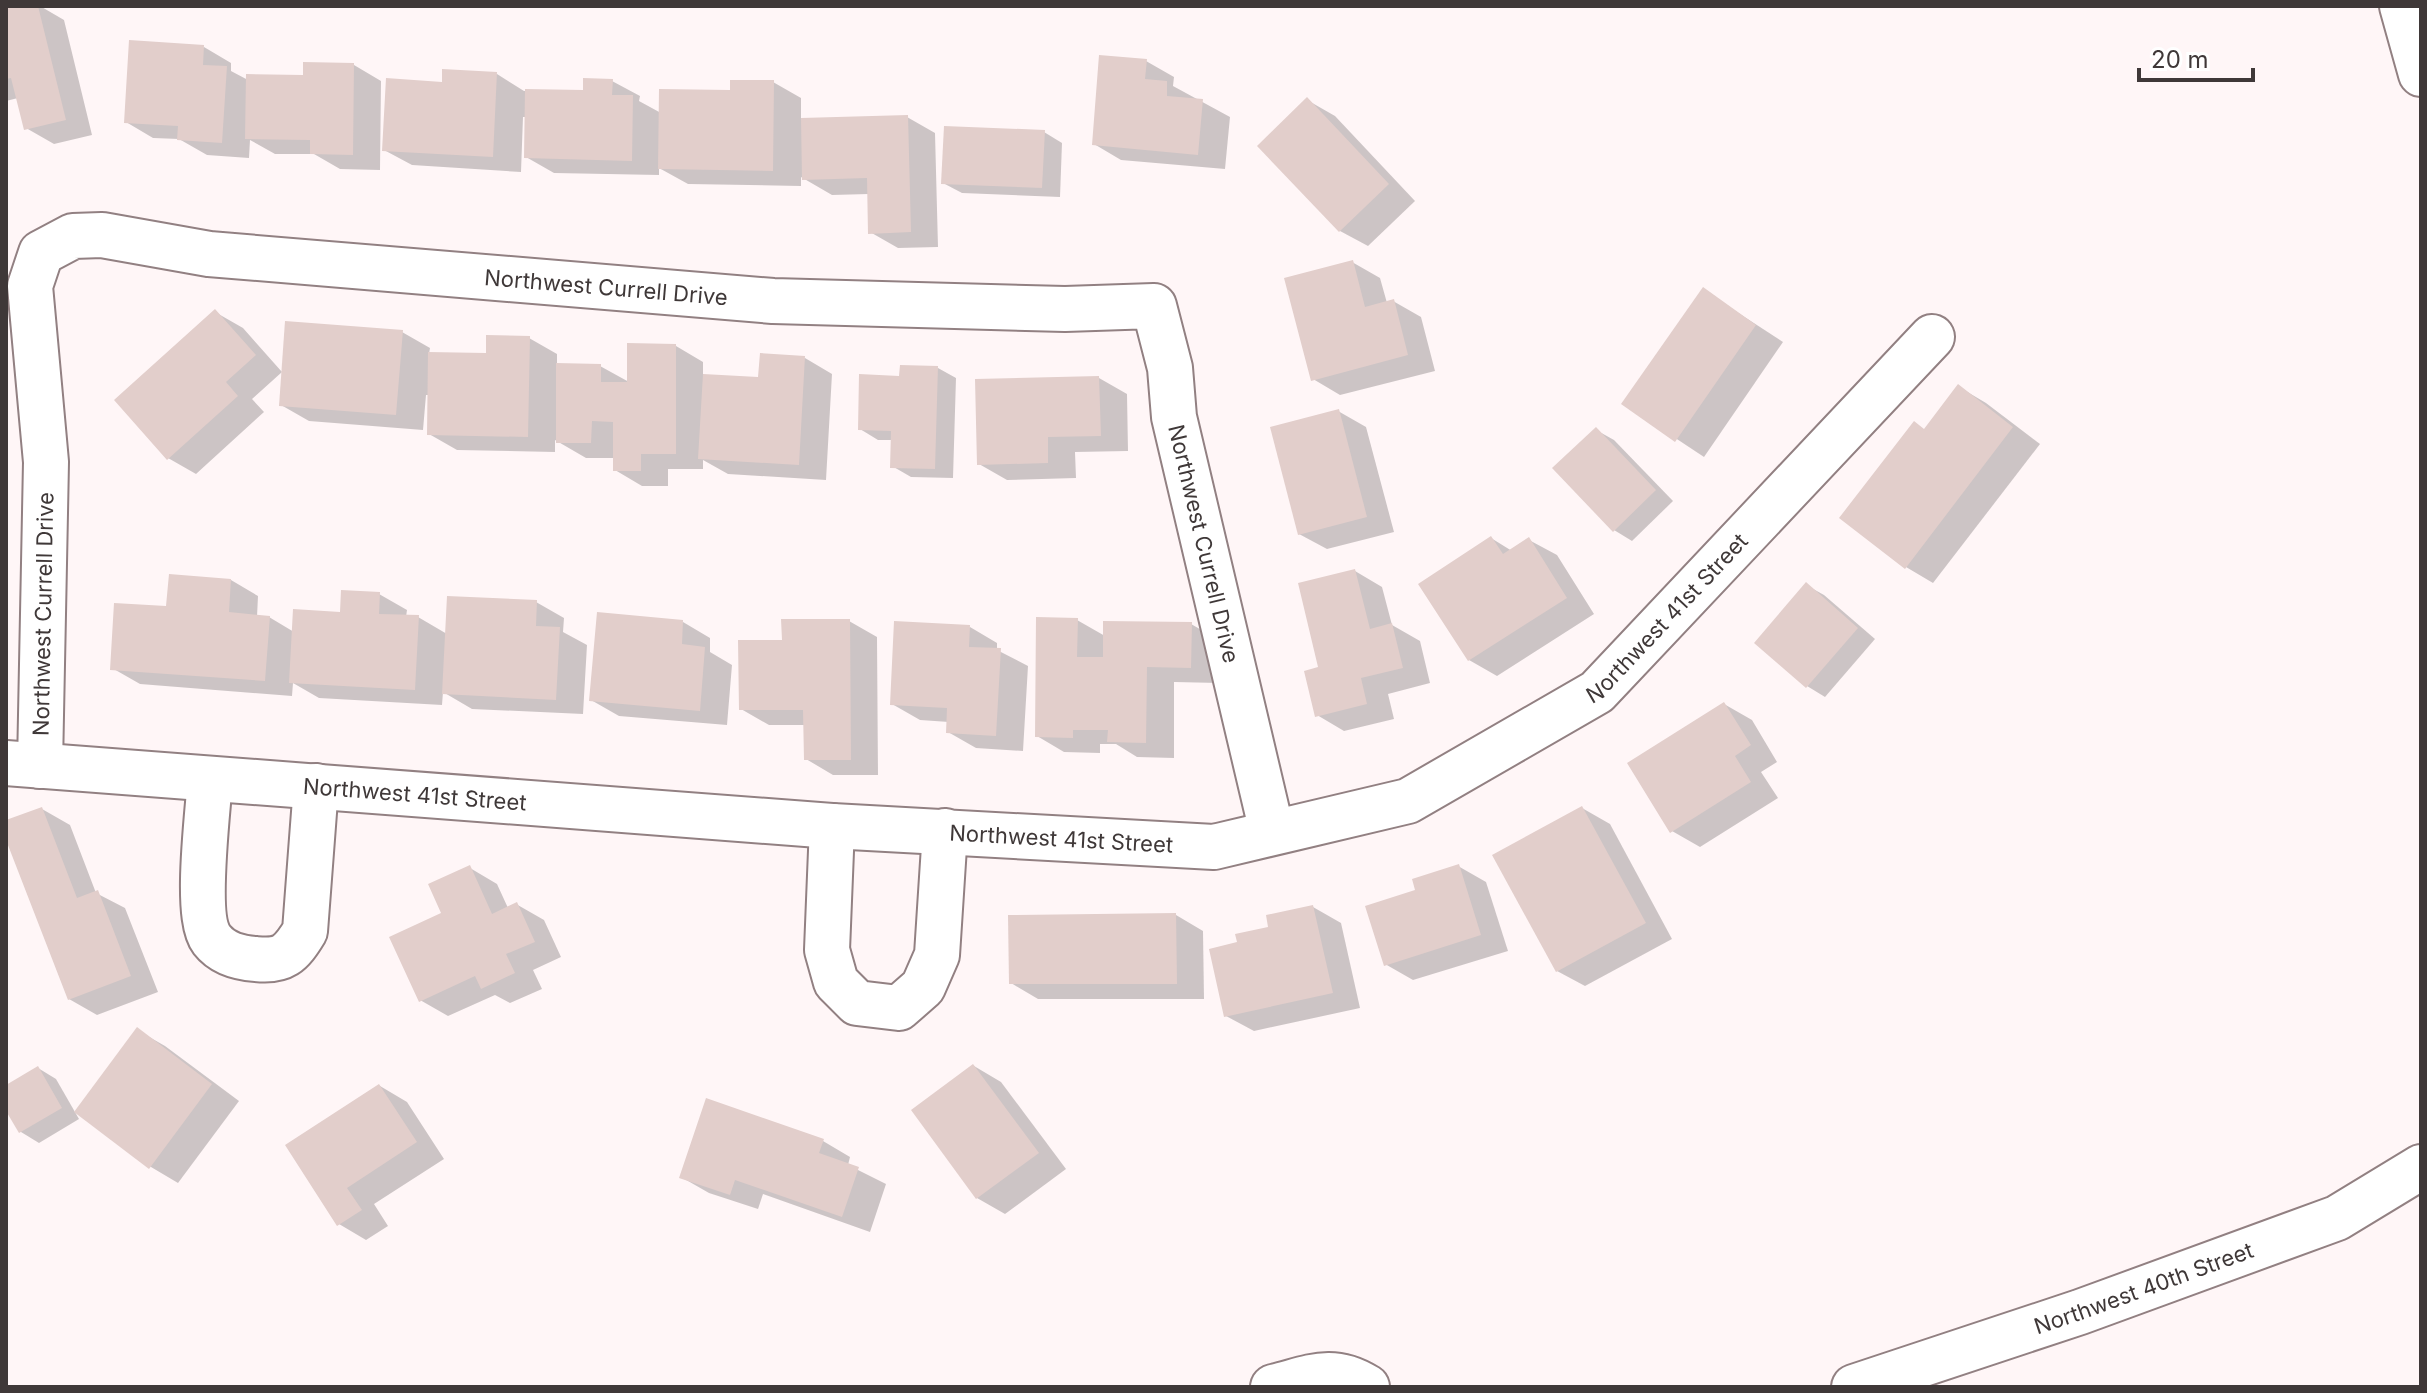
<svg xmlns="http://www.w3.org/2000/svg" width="2427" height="1393" font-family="Inter,sans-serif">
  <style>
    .shadow { fill: #0003 }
    .building { fill: #e2cecb }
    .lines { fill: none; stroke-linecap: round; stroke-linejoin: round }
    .minor-casing { stroke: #928082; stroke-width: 48 }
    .minor { stroke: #fff; stroke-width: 44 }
    .labels { text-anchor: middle; stroke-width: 7; stroke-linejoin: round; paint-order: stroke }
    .street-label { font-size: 22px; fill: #3f3838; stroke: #fff }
  </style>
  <rect width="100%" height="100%" fill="#fff6f7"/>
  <!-- shadow -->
  <g class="shadow">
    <path d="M 6,6 L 40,6 L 64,20 L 92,135 L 54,144 L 26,128 L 18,98 L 6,101 Z"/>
    <path d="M 204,47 L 231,63 L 231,71 L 248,80 L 305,77 L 354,65 L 381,81 L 380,170 L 340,169 L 314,154 L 275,154 L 250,140 L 249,158 L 207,155 L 179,139 L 153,138 L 126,122 Z"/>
    <path d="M 1146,61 L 1174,77 L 1173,86 L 1230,117 L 1225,169 L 1121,160 L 1094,144 Z"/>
    <path d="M 497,74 L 524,91 L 585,92 L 612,81 L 640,96 L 639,101 L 661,113 L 773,82 L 801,98 L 801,120 L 907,117 L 935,133 L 938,247 L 898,248 L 870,232 L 869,194 L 832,195 L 801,177 L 801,186 L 688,184 L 659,168 L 659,175 L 554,173 L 526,157 L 527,117 L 523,117 L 521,172 L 412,165 L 384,150 L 444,84 Z"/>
    <path d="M 1307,100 L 1335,116 L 1415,201 L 1368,246 L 1340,231 Z"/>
    <path d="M 1044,132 L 1062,143 L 1060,197 L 962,193 L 943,183 Z"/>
    <path d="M 1352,262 L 1380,278 L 1387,303 L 1393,301 L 1421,317 L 1435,371 L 1340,395 L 1313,379 Z"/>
    <path d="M 1703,290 L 1783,342 L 1704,457 L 1624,404 Z"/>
    <path d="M 215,312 L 243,328 L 282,372 L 252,399 L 264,412 L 196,474 L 168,458 Z"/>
    <path d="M 402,332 L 430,348 L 429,354 L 488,355 L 529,338 L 557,354 L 557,365 L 600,366 L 629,382 L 676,346 L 703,362 L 703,376 L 760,379 L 805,358 L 832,374 L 826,480 L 728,474 L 703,460 L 703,469 L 668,469 L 668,486 L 642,486 L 615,470 L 615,458 L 586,458 L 555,440 L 555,452 L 457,450 L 429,434 L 429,395 L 426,395 L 423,430 L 309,421 L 281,405 Z"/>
    <path d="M 938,368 L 956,378 L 953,478 L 911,477 L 892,466 L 893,440 L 878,440 L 860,429 L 901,378 Z"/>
    <path d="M 1099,378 L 1127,394 L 1128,451 L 1075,452 L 1076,478 L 1007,480 L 979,464 Z"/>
    <path d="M 1959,387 L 1986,403 L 2040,444 L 1933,583 L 1906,567 L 1925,430 Z"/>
    <path d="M 1338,411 L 1366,427 L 1394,532 L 1327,549 L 1299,534 Z"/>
    <path d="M 1596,430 L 1614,440 L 1673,501 L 1632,541 L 1614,530 Z"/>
    <path d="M 1491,538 L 1512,551 L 1529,540 L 1557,555 L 1594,614 L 1497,676 L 1469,660 Z"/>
    <path d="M 1355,571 L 1382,587 L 1392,625 L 1420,641 L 1430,683 L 1388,694 L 1394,719 L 1344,731 L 1317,715 L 1320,669 Z"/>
    <path d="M 231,580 L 258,596 L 257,617 L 269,617 L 294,632 L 342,614 L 379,594 L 407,610 L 406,617 L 418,617 L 447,634 L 536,602 L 564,618 L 563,632 L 587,645 L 583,714 L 472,709 L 443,692 L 442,705 L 319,698 L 293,683 L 292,696 L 140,684 L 112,668 L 168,609 Z"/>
    <path d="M 1806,585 L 1824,595 L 1875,639 L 1825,697 L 1807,686 Z"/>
    <path d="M 1077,620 L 1105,636 L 1191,624 L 1219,640 L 1219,683 L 1174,682 L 1174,758 L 1137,757 L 1116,744 L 1100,744 L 1100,753 L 1064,752 L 1037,736 Z"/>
    <path d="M 849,621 L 877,637 L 878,775 L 833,775 L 806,759 L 805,725 L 769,725 L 741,709 L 784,642 Z"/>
    <path d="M 683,622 L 710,638 L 710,652 L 732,665 L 727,725 L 619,716 L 591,700 Z"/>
    <path d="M 970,627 L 997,643 L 997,650 L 1028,666 L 1023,751 L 976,748 L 948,732 L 949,722 L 920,720 L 892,704 Z"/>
    <path d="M 1724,704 L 1752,720 L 1777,762 L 1761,772 L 1778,798 L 1700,847 L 1672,831 Z"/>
    <path d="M 1582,808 L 1610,824 L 1672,939 L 1585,986 L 1557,971 Z"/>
    <path d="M 42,809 L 70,825 L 96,893 L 125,908 L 158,992 L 97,1015 L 69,999 L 6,834 L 6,822 Z"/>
    <path d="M 1458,866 L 1486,882 L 1508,951 L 1413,980 L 1385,964 L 1418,891 Z"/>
    <path d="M 470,868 L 497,884 L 508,908 L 516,904 L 544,920 L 561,957 L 533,970 L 542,989 L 510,1003 L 495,995 L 448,1016 L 420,1000 L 444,914 Z"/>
    <path d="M 1313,907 L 1341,923 L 1360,1008 L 1254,1031 L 1226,1016 L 1239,944 Z"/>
    <path d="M 1176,915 L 1203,931 L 1204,999 L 1038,999 L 1011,983 Z"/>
    <path d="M 137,1030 L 165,1046 L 239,1101 L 178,1183 L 151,1167 L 77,1111 Z"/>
    <path d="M 974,1066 L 1001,1082 L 1066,1169 L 1005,1214 L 977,1198 Z"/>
    <path d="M 38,1068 L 56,1079 L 79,1119 L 39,1143 L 21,1132 L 6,1107 L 6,1087 Z"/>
    <path d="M 380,1086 L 407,1102 L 444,1159 L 374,1204 L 388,1226 L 366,1240 L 339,1224 L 288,1146 Z"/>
    <path d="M 823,1141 L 850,1157 L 848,1165 L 886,1184 L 870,1232 L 763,1194 L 758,1209 L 709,1193 L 681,1177 Z"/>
  </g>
  <!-- building -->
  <g class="building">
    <path d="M 6,6 L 38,6 L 66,120 L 24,130 L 11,78 L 6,79 Z"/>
    <path d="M 129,40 L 204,45 L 203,65 L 227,66 L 222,143 L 177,140 L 178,126 L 124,123 Z"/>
    <path d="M 1099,55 L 1147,59 L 1145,79 L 1167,81 L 1167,96 L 1203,99 L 1198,155 L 1092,145 Z"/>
    <path d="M 303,62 L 354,63 L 353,155 L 310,154 L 310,140 L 245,139 L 246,74 L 303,75 Z"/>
    <path d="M 442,69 L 497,72 L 493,157 L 382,151 L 386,78 L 442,82 Z"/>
    <path d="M 583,78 L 613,79 L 612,95 L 633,95 L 632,161 L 524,158 L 525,89 L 583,90 Z"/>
    <path d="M 730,80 L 774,80 L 773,171 L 658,169 L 659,89 L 730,90 Z"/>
    <path d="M 1307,97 L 1389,184 L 1339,232 L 1257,146 Z"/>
    <path d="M 908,115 L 911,232 L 868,234 L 867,178 L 802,180 L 801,118 Z"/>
    <path d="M 944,126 L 1045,130 L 1042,188 L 941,184 Z"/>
    <path d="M 1353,260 L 1365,307 L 1394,299 L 1408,355 L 1311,381 L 1284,278 Z"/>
    <path d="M 1703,287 L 1756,325 L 1675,442 L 1621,404 Z"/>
    <path d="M 215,309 L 256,355 L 226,382 L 238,396 L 167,460 L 114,400 Z"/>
    <path d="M 285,321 L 403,330 L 396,415 L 279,406 Z"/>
    <path d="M 486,335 L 530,336 L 528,437 L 427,435 L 428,352 L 486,353 Z"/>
    <path d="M 627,343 L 676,344 L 676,454 L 641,454 L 641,471 L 613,471 L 613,422 L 592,421 L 591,443 L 556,443 L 556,363 L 601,364 L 601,382 L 627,382 Z"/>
    <path d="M 760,353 L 805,356 L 799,465 L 698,459 L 703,374 L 758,377 Z"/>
    <path d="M 900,365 L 938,366 L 935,469 L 890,468 L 891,431 L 858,430 L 859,374 L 899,376 Z"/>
    <path d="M 1099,376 L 1101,436 L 1048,437 L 1048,463 L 977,465 L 975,379 Z"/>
    <path d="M 1958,384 L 2013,427 L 1905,569 L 1839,518 L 1914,421 L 1924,429 Z"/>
    <path d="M 1339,409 L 1367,517 L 1298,535 L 1270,427 Z"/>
    <path d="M 1596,427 L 1656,490 L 1613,532 L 1552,468 Z"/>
    <path d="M 1491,536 L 1503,554 L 1529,537 L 1567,598 L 1468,661 L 1418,584 Z"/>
    <path d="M 1355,569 L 1370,629 L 1392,623 L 1403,668 L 1361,678 L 1367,704 L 1315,717 L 1304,671 L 1318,667 L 1298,583 Z"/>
    <path d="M 169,574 L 231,579 L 229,612 L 270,616 L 265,681 L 110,670 L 114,603 L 166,606 Z"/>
    <path d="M 1806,582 L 1858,628 L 1806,688 L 1754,643 Z"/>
    <path d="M 341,590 L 380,592 L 379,614 L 419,615 L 415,690 L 289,683 L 293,609 L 340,612 Z"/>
    <path d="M 447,596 L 537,600 L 536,626 L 560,627 L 556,700 L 442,694 Z"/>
    <path d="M 597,612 L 683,620 L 682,644 L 705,647 L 700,711 L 589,701 Z"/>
    <path d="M 1036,617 L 1078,618 L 1077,657 L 1103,657 L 1103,621 L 1192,622 L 1191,668 L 1147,667 L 1146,743 L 1107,742 L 1108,730 L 1073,730 L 1073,738 L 1035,737 Z"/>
    <path d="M 781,619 L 850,619 L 851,760 L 804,760 L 803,710 L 739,710 L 738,640 L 782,640 Z"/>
    <path d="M 894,621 L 970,625 L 969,647 L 1001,648 L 996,736 L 946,733 L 947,708 L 890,705 Z"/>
    <path d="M 1724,702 L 1751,745 L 1735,756 L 1751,782 L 1670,833 L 1627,763 Z"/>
    <path d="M 1582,806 L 1646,923 L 1556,972 L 1492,855 Z"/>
    <path d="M 42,807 L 77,898 L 98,890 L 131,976 L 68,1000 L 6,840 L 6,820 Z"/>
    <path d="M 1459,864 L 1481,935 L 1384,966 L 1365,906 L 1415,890 L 1412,879 Z"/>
    <path d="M 470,865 L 492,914 L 517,902 L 535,942 L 506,954 L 515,973 L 481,989 L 475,976 L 419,1002 L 389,937 L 441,913 L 428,884 Z"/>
    <path d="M 1313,905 L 1333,993 L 1224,1017 L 1209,949 L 1237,942 L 1235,934 L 1268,927 L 1266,915 Z"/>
    <path d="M 1176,913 L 1177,984 L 1009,984 L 1008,915 Z"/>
    <path d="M 137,1027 L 212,1084 L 149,1169 L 74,1112 Z"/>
    <path d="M 973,1064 L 1039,1153 L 976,1199 L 911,1110 Z"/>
    <path d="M 38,1066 L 62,1108 L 19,1133 L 6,1111 L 6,1085 Z"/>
    <path d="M 379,1084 L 417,1142 L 347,1188 L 362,1210 L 337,1226 L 285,1145 Z"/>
    <path d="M 706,1098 L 824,1139 L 819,1153 L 859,1167 L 842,1217 L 735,1180 L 730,1195 L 679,1178 Z"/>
  </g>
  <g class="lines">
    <!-- minor casing -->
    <g class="minor-casing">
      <g id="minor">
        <path d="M 2402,6 L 2421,74"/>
        <path id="s1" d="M 6,763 L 832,826 L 1214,847 L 1408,801 L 1597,692 L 1932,337"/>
        <path id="s2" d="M 40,766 L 46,462 L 30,286 L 41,253 L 73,236 L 102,235 L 209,254 L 773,301 L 1065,309 L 1154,306 L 1170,368 L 1174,417 L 1272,832"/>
        <path d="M 210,779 C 208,812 194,917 212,940 C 223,954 240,958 256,959 C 283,962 291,954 305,931 L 316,786"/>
        <path d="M 832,826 L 827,950 L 836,982 L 857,1003 L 899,1008 L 923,987 L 937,955 L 945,831"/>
        <path d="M 1273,1387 C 1310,1378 1332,1365 1367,1387"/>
        <path id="s3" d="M 1854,1387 L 2080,1312 L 2337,1218 L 2421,1167"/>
      </g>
    </g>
    <!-- minor -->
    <use href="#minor" class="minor"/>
  </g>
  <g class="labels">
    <!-- street labels -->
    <g class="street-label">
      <text dy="8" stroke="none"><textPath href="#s2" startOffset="1088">Northwest Currell Drive</textPath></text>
      <text dy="8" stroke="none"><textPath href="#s2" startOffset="1880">Northwest Currell Drive</textPath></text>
      <text dy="8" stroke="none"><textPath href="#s2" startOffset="152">Northwest Currell Drive</textPath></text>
      <text dy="8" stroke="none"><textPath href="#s1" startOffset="1730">Northwest 41st Street</textPath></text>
      <text dy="8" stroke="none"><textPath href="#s1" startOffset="410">Northwest 41st Street</textPath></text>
      <text dy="8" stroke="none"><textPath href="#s1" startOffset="1058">Northwest 41st Street</textPath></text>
      <text dy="8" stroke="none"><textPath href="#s3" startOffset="306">Northwest 40th Street</textPath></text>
    </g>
  </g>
  <!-- border -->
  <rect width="2427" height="1393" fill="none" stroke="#3f3838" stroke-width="16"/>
  <!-- scale -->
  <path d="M2139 68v12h114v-12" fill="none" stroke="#3f3838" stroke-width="4"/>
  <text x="2151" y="68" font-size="24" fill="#3f3838" stroke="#ffffff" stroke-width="6" paint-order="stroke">20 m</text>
</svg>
